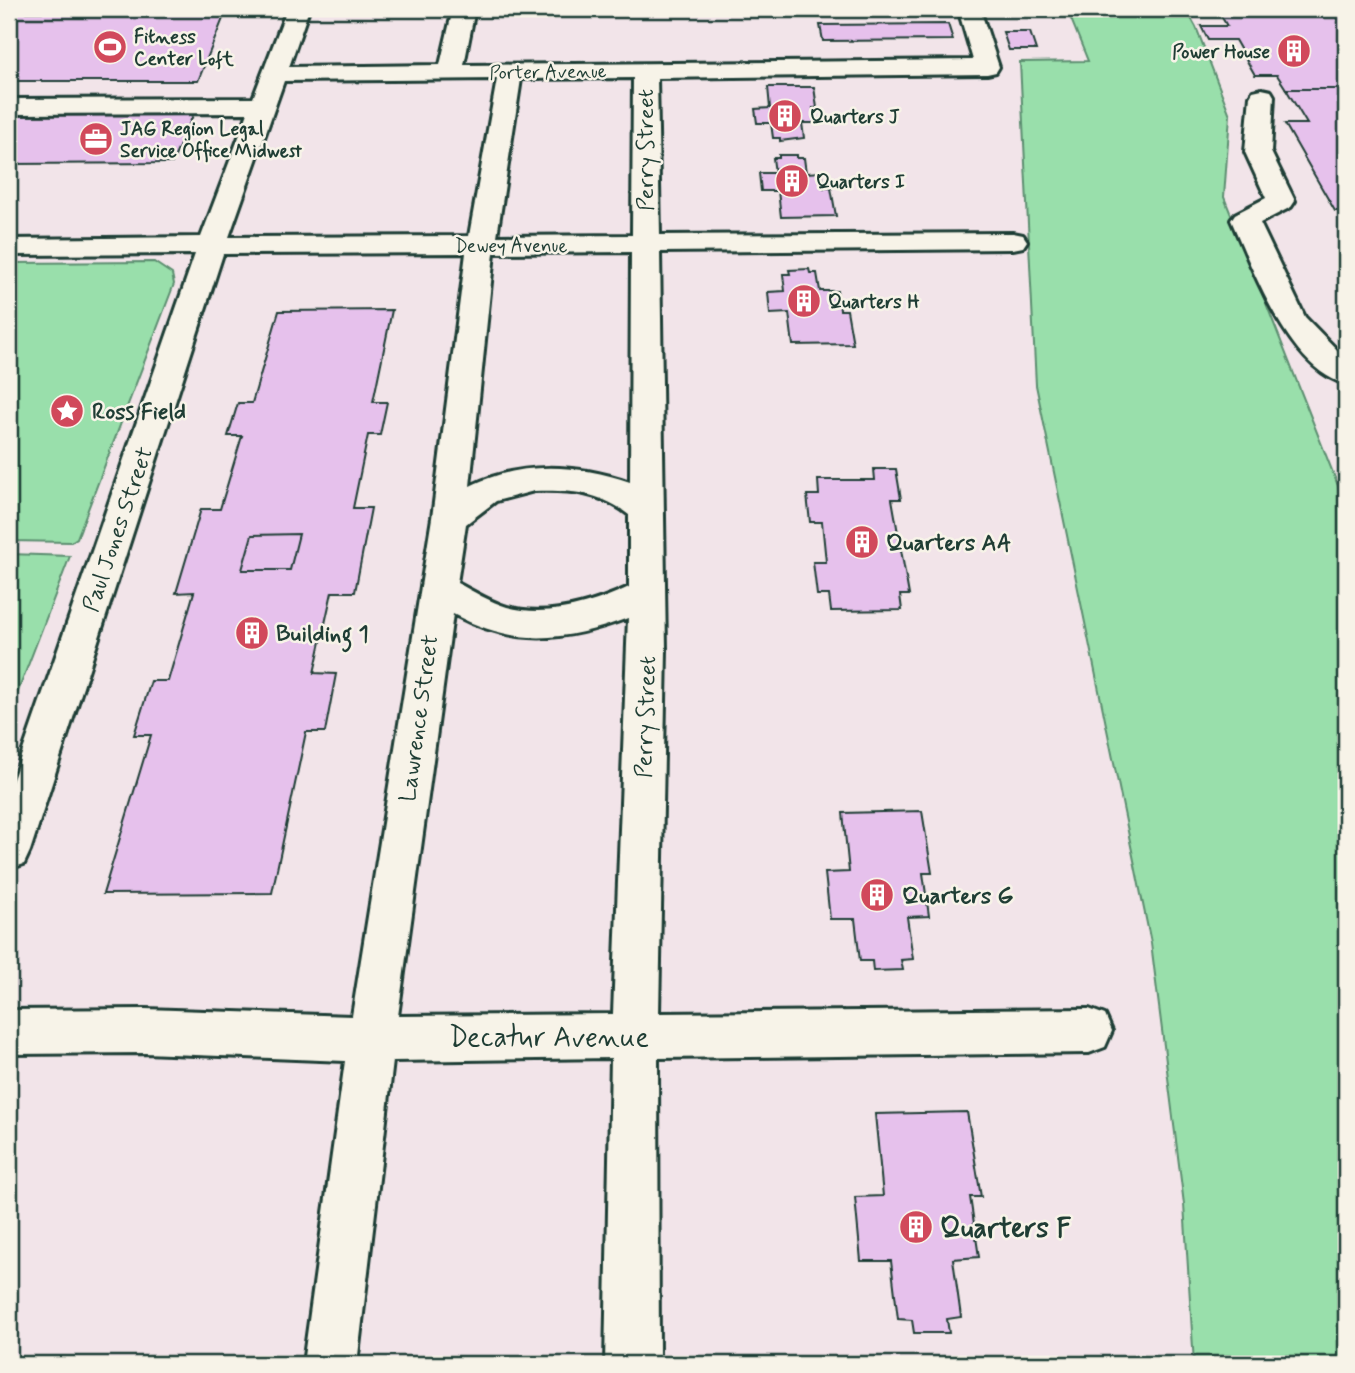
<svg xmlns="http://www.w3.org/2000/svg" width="1355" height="1373" font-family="Mynerve,sans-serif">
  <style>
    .green { fill: #99dfab; stroke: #5c8e70; stroke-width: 2 }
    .building { fill: #e6c1ec; stroke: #1f3d34; stroke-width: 2 }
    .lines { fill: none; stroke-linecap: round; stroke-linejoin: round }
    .minor-casing { stroke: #1f3d34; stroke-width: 6 }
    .minor { fill: #f7f3e8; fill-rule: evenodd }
    .labels { text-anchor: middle; stroke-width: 5; stroke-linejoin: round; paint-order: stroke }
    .far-poi-label { font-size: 19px; font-weight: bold; fill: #1f3d34; stroke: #f7f3e8; text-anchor: start }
    .far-street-label { font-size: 19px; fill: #1f3d34; stroke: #f7f3e8 }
    .street-label { font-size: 23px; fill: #1f3d34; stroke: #f7f3e8 }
    .poi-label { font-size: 23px; font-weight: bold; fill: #1f3d34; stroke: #f7f3e8; text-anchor: start }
    .near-street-label { font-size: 28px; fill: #1f3d34; stroke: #f7f3e8 }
    .near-poi-label { font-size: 28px; font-weight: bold; fill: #1f3d34; stroke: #f7f3e8; text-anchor: start }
  </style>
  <rect width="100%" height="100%" fill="#f2e4e9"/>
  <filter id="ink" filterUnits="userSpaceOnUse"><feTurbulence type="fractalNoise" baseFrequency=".0143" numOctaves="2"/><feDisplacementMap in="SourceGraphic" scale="14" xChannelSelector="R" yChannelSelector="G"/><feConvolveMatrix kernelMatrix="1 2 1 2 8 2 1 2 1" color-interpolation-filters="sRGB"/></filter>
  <g filter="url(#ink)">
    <!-- green -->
    <g class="green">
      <path d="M 1067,9 L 1186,9 L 1196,27 L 1230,115 L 1224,197 L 1346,506 L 1346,1364 L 1194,1364 L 1184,1204 L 1151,943 L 1036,385 L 1020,62 L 1088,61 Z"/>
      <path d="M 154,262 L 172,274 L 174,284 L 77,538 L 71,542 L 9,541 L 9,263 Z"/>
      <path d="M 9,554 L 70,556 L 9,715 Z"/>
    </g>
    <!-- building -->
    <g class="building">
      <path d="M 1217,9 L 1340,9 L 1346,18 L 1346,89 L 1286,89 L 1277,75 L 1255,75 L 1235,40 L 1208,40 L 1201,26 L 1227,26 Z"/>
      <path d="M 226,11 L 198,81 L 9,81 L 9,12 Z"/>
      <path d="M 948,24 L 953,40 L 823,41 L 820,25 Z"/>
      <path d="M 1003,32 L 1030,32 L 1036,50 L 1009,50 Z"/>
      <path d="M 768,87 L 814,87 L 817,108 L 813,108 L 815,123 L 802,123 L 804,138 L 780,141 L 780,138 L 773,138 L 771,123 L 757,123 L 755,109 L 770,108 Z"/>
      <path d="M 1286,89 L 1346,89 L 1346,211 L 1335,211 L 1285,124 L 1307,124 Z"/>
      <path d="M 194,113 L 172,163 L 9,164 L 9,114 Z"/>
      <path d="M 779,155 L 797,155 L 797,158 L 804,158 L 806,173 L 822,172 L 824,188 L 831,188 L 836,216 L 781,217 L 778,191 L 761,191 L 759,173 L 775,173 L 773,158 L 779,158 Z"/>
      <path d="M 809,269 L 810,273 L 817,273 L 820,291 L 837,291 L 840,310 L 847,310 L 853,344 L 793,345 L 789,313 L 770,314 L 768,292 L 785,291 L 783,274 L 790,274 L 789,270 Z"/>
      <path d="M 392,310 L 373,402 L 387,402 L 380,435 L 368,435 L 353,508 L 371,508 L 355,592 L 332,592 L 314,673 L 336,674 L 325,732 L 306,732 L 272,893 L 103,894 L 151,735 L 134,735 L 151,681 L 168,681 L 194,592 L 176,593 L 201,509 L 220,509 L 242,436 L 228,436 L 238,403 L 252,403 L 279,311 Z"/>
      <path d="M 874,469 L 896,469 L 901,499 L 892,499 L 909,595 L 900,595 L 902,610 L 831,611 L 829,595 L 817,595 L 813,562 L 826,562 L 822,522 L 810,522 L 807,495 L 819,495 L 818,480 L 875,480 Z"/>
      <path d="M 299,534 L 290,570 L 242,570 L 252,535 Z"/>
      <path d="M 922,811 L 932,873 L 923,873 L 929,916 L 907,917 L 913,959 L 901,960 L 903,970 L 873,971 L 872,961 L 860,961 L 855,919 L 830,919 L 825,873 L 849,872 L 843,813 Z"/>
      <path d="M 967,1112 L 981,1197 L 970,1197 L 979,1257 L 953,1259 L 961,1317 L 947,1319 L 949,1333 L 914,1333 L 912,1320 L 898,1319 L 891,1261 L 861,1261 L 855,1197 L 883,1196 L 875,1114 Z"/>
    </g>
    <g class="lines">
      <!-- minor casing -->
      <g class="minor-casing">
        <g id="minor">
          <path d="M 287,9 L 309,9 L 289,67 L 440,65 L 453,9 L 475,9 L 464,65 L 973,60 L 958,9 L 980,9 L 999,67 L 996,72 L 987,74 L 657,78 L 660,235 L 1013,233 L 1023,235 L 1027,241 L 1023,247 L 1013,249 L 660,252 L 666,650 L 659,1013 L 1089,1009 L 1105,1015 L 1112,1031 L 1105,1047 L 1089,1053 L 658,1058 L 659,1364 L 605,1364 L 611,1058 L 393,1061 L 357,1364 L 303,1364 L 345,1061 L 145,1053 L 9,1054 L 9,1010 L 145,1009 L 352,1016 L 432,518 L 466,253 L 223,254 L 30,851 L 24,864 L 9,869 L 9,791 L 195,254 L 9,255 L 9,239 L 201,237 L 248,113 L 9,114 L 9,99 L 253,98 ZM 633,78 L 632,235 L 497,236 L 521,79 ZM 497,79 L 469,236 L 229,237 L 284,81 ZM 631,252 L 630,482 C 577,464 520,461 470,486 L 494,253 ZM 534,491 C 570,490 601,492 629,515 L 629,587 C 592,604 548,618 507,607 C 490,602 473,591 457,583 L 466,524 L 496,501 ZM 453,614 C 515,647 564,642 628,618 L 613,1014 L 398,1016 Z"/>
          <path d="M 1262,89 L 1271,91 L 1274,96 L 1271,152 L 1295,201 L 1291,207 L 1260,223 L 1305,317 L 1346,359 L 1346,384 C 1289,370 1253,269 1231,220 L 1235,214 L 1266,198 L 1245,152 L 1250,96 L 1253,91 Z"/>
        </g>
      </g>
      <!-- minor -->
      <use href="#minor" class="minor"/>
    </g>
  </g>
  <!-- icons -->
  <defs>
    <g id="stadium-disc" transform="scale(1.75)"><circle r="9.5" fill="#d1495b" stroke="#f7f3e8"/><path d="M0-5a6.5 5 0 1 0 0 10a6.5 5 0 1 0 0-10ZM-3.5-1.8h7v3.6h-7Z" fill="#fff"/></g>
    <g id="building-disc" transform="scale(1.75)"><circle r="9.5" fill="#d1495b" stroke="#f7f3e8"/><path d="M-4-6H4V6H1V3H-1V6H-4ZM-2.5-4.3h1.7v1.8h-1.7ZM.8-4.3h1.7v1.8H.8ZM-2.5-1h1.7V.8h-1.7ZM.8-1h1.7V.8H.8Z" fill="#fff"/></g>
    <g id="office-disc" transform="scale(1.75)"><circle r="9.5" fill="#d1495b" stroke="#f7f3e8"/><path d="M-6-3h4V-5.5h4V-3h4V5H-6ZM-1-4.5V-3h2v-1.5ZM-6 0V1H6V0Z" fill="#fff"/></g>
    <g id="sight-disc" transform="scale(1.75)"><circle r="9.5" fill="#d1495b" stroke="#f7f3e8"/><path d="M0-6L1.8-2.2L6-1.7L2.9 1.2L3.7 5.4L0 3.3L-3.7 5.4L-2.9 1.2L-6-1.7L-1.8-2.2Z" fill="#fff"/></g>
  </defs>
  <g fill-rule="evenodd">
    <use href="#stadium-disc" x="110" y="47"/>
    <use href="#building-disc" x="1294" y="51"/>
    <use href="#building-disc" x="785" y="116"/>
    <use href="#office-disc" x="96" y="139"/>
    <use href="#building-disc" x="792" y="181"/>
    <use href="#building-disc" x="804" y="301"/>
    <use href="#sight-disc" x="67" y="411"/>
    <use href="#building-disc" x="862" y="542"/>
    <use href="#building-disc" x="252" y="633"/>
    <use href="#building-disc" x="877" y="895"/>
    <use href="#building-disc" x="916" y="1227"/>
  </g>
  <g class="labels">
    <!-- far-poi labels -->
    <g class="far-poi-label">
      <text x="134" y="43">Fitness<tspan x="134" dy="22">Center Loft</tspan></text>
      <text x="1270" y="58" text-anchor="end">Power House</text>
      <text x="810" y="123">Quarters J</text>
      <text x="120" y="135">JAG Region Legal<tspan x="120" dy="22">Service Office Midwest</tspan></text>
      <text x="816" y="188">Quarters I</text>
      <text x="828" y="308">Quarters H</text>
    </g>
    <!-- far-street labels -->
    <g class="far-street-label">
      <text transform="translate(548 71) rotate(-1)" y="7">Porter Avenue</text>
      <text x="511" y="252">Dewey Avenue</text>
    </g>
    <!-- street labels -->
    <g class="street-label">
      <text transform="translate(645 150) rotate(-90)" y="8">Perry Street</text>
      <text transform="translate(117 529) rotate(-71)" y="8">Paul Jones Street</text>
      <text transform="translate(645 717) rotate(-88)" y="8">Perry Street</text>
      <text transform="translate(418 718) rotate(-82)" y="8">Lawrence Street</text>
    </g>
    <!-- poi labels -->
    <g class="poi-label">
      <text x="92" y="419">Ross Field</text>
      <text x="886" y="550">Quarters AA</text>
      <text x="276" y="641">Building 1</text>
      <text x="902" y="903">Quarters G</text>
    </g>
    <!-- near-street labels -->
    <g class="near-street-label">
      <text x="549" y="1046">Decatur Avenue</text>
    </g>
    <!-- near-poi labels -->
    <g class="near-poi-label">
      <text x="940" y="1237">Quarters F</text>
    </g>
  </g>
  <!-- margin -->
  <rect width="1355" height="1373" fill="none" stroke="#f7f3e8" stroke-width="35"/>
  <rect x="18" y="18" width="1320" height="1338" fill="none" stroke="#1f3d34" stroke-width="2.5" filter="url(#ink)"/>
</svg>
